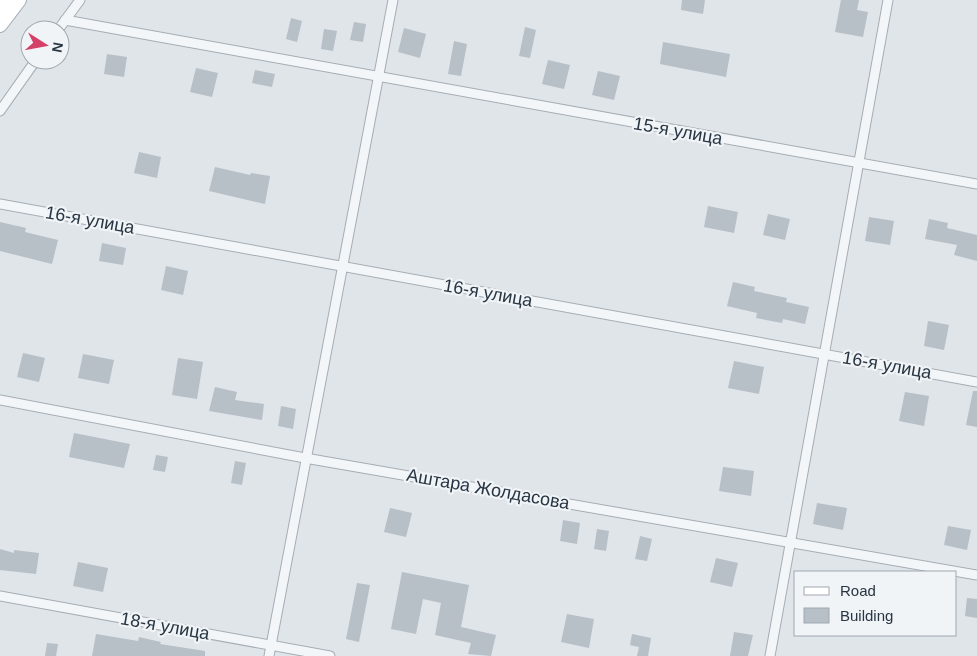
<svg xmlns="http://www.w3.org/2000/svg" width="977" height="656" font-family="Arial,sans-serif">
  <style>
    .building { fill: #b7bfc7 }
    .lines { fill: none; stroke-linecap: round; stroke-linejoin: round }
    .street-casing { stroke: #a5adb4; stroke-width: 11 }
    .primary-casing { stroke: #9fabb6; stroke-width: 16 }
    .street { stroke: #f3f6f8; stroke-width: 9 }
    .primary { stroke: #fff; stroke-width: 14 }
    .labels { text-anchor: middle; stroke-width: 4.5; stroke-linejoin: round; paint-order: stroke }
    .street-label { font-size: 18px; fill: #283542; stroke: #f0f4f7 }
  </style>
  <rect width="100%" height="100%" fill="#e0e5ea"/>
  <!-- building -->
  <g class="building">
    <path d="M 682,0 L 705,0 L 703,14 L 681,10 Z"/>
    <path d="M 841,0 L 859,0 L 857,10 L 868,12 L 863,37 L 835,32 Z"/>
    <path d="M 291,18 L 302,21 L 297,42 L 286,39 Z"/>
    <path d="M 354,22 L 366,24 L 363,42 L 350,40 Z"/>
    <path d="M 525,27 L 536,30 L 530,58 L 519,56 Z"/>
    <path d="M 404,28 L 426,34 L 420,58 L 398,52 Z"/>
    <path d="M 324,29 L 337,31 L 333,51 L 321,49 Z"/>
    <path d="M 454,41 L 467,44 L 461,76 L 448,74 Z"/>
    <path d="M 663,42 L 730,54 L 726,77 L 660,64 Z"/>
    <path d="M 107,54 L 127,57 L 124,77 L 104,74 Z"/>
    <path d="M 548,60 L 570,65 L 564,89 L 542,84 Z"/>
    <path d="M 196,68 L 218,73 L 212,97 L 190,92 Z"/>
    <path d="M 255,70 L 275,74 L 272,87 L 252,83 Z"/>
    <path d="M 598,71 L 620,76 L 614,100 L 592,95 Z"/>
    <path d="M 139,152 L 161,157 L 157,178 L 134,173 Z"/>
    <path d="M 215,167 L 250,175 L 251,173 L 270,176 L 265,204 L 209,191 Z"/>
    <path d="M 708,206 L 738,212 L 734,233 L 704,227 Z"/>
    <path d="M 768,214 L 790,219 L 785,240 L 763,235 Z"/>
    <path d="M 869,217 L 894,221 L 890,245 L 865,241 Z"/>
    <path d="M 929,219 L 948,223 L 947,228 L 977,235 L 977,261 L 954,255 L 957,245 L 925,239 Z"/>
    <path d="M 0,222 L 26,228 L 25,232 L 58,240 L 52,264 L 0,251 Z"/>
    <path d="M 102,243 L 126,248 L 123,265 L 99,261 Z"/>
    <path d="M 166,266 L 188,271 L 183,295 L 161,290 Z"/>
    <path d="M 733,282 L 755,287 L 754,291 L 787,298 L 786,302 L 809,307 L 805,324 L 783,319 L 782,323 L 756,318 L 757,313 L 727,306 Z"/>
    <path d="M 928,321 L 949,325 L 944,350 L 924,346 Z"/>
    <path d="M 23,353 L 45,358 L 39,382 L 17,377 Z"/>
    <path d="M 83,354 L 114,360 L 109,384 L 78,378 Z"/>
    <path d="M 178,358 L 203,362 L 197,399 L 172,395 Z"/>
    <path d="M 734,361 L 764,367 L 759,394 L 728,388 Z"/>
    <path d="M 215,387 L 237,392 L 235,400 L 264,404 L 262,420 L 209,411 Z"/>
    <path d="M 973,391 L 977,391 L 977,427 L 966,425 Z"/>
    <path d="M 905,392 L 929,396 L 924,426 L 899,421 Z"/>
    <path d="M 281,406 L 296,409 L 293,429 L 278,426 Z"/>
    <path d="M 74,433 L 130,444 L 124,468 L 69,457 Z"/>
    <path d="M 156,455 L 168,457 L 165,472 L 153,470 Z"/>
    <path d="M 235,461 L 246,463 L 242,485 L 231,483 Z"/>
    <path d="M 723,467 L 754,471 L 751,496 L 719,491 Z"/>
    <path d="M 817,503 L 847,508 L 843,530 L 813,524 Z"/>
    <path d="M 390,508 L 412,513 L 406,537 L 384,532 Z"/>
    <path d="M 563,520 L 580,523 L 577,544 L 560,541 Z"/>
    <path d="M 948,526 L 971,530 L 967,550 L 944,545 Z"/>
    <path d="M 597,529 L 609,531 L 606,551 L 594,549 Z"/>
    <path d="M 640,536 L 652,539 L 647,561 L 635,559 Z"/>
    <path d="M 0,549 L 14,553 L 14,550 L 39,553 L 36,574 L 0,570 Z"/>
    <path d="M 716,558 L 738,563 L 732,587 L 710,582 Z"/>
    <path d="M 78,562 L 108,568 L 103,592 L 73,586 Z"/>
    <path d="M 402,572 L 469,585 L 461,627 L 496,635 L 491,656 L 468,654 L 471,643 L 435,635 L 441,603 L 423,599 L 416,634 L 391,629 Z"/>
    <path d="M 357,583 L 370,585 L 359,642 L 346,639 Z"/>
    <path d="M 967,598 L 977,599 L 977,618 L 965,616 Z"/>
    <path d="M 567,614 L 594,619 L 589,648 L 561,642 Z"/>
    <path d="M 734,632 L 753,635 L 748,656 L 730,656 Z"/>
    <path d="M 96,634 L 138,641 L 139,637 L 161,642 L 160,644 L 205,651 L 205,656 L 92,656 Z"/>
    <path d="M 632,634 L 651,638 L 648,656 L 637,656 L 639,647 L 630,645 Z"/>
    <path d="M 47,643 L 58,644 L 56,656 L 45,656 Z"/>
  </g>
  <g class="lines">
    <!-- street casing -->
    <g class="street-casing">
      <g id="street">
        <path d="M 65,20 L 977,184"/>
        <path d="M 58,30 L 80,0"/>
        <path d="M 0,111 L 36,60"/>
        <path d="M 0,204 L 977,382"/>
        <path d="M 0,400 L 305,458 L 977,575"/>
        <path d="M 0,596 L 330,656"/>
        <path d="M 269,656 L 393,0"/>
        <path d="M 770,656 L 888,0"/>
      </g>
    </g>
    <!-- primary casing -->
    <g class="primary-casing">
      <g id="primary">
        <path d="M 0,7 L 4,0"/>
        <path d="M 0,25 L 19,0"/>
      </g>
    </g>
    <!-- street -->
    <use href="#street" class="street"/>
    <!-- primary -->
    <use href="#primary" class="primary"/>
  </g>
  <g class="labels">
    <!-- street labels -->
    <g class="street-label">
      <text transform="translate(678 131) rotate(10)" y="6">15-я улица</text>
      <text transform="translate(90 220) rotate(10)" y="6">16-я улица</text>
      <text transform="translate(488 293) rotate(10)" y="6">16-я улица</text>
      <text transform="translate(887 365) rotate(10)" y="6">16-я улица</text>
      <text transform="translate(488 489) rotate(10)" y="6">Аштара Жолдасова</text>
      <text transform="translate(165 626) rotate(10)" y="6">18-я улица</text>
    </g>
  </g>
  <!-- legend -->
  <rect x="794" y="571" width="162" height="65" fill="#f0f4f7" stroke="#a0a8af"/>
  <rect x="804" y="587" width="25" height="8" fill="#ffffff" stroke="#a0a8af"/>
  <text x="840" y="596" font-size="15" fill="#283542">Road</text>
  <rect x="804" y="608" width="25" height="15" fill="#b7bfc7" stroke="#a0a8af"/>
  <text x="840" y="621" font-size="15" fill="#283542">Building</text>
  <!-- north arrow -->
  <g transform="translate(45 45) rotate(101)"><circle r="24" fill="#f0f4f7" stroke="#a0a8af"/>
  <path d="M0-4L9 19L0 12L-9 19Z" fill="#d34168"/>
  <text y="-8" font-size="14" font-weight="bold" text-anchor="middle" fill="#283542">N</text>
  </g>
</svg>
